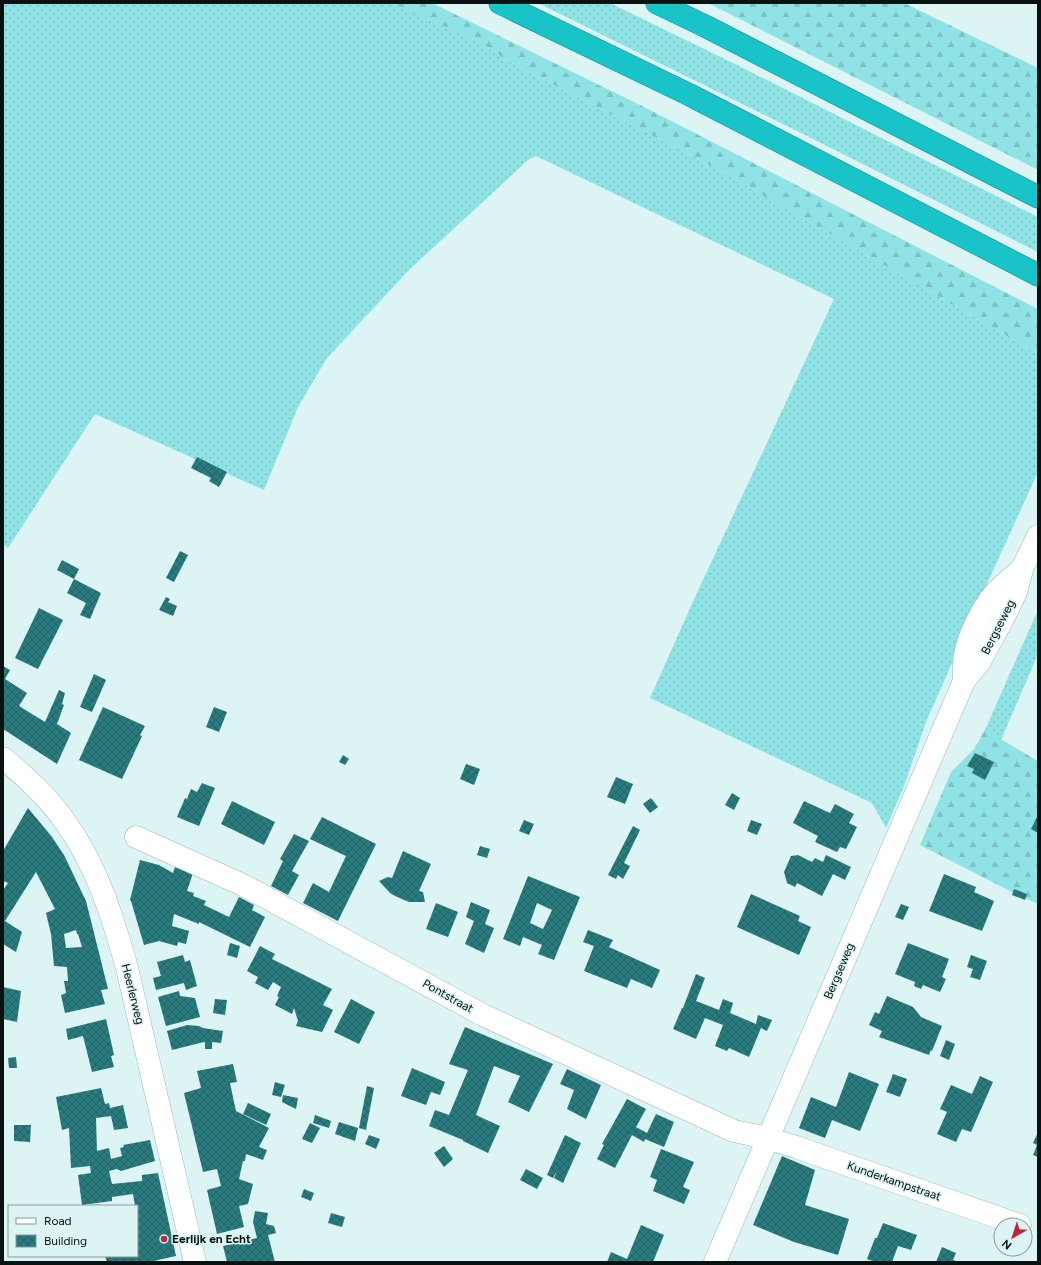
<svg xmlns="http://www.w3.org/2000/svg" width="1041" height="1265" font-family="Figtree,sans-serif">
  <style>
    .grass { fill: url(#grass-dots) }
    .forest { fill: url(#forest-firs) }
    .building { fill: url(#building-cross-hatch); fill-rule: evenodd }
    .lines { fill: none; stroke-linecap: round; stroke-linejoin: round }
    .minor-casing { stroke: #a0b6b7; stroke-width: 23 }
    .tertiary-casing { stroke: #a0b6b7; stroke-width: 23 }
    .secondary-casing { stroke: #a0b6b7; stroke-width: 23 }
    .motorway-casing { stroke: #138589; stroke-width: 23 }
    .minor { stroke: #fff; stroke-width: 22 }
    .tertiary { stroke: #fff; stroke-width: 22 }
    .secondary { stroke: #fff; stroke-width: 22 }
    .motorway { stroke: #19c4c9; stroke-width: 22 }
    .poi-dot { fill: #ba283f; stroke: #dcf4f4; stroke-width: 1.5 }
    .labels { text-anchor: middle; stroke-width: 3; stroke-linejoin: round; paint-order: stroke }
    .street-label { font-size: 12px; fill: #091111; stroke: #dcf4f4 }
    .poi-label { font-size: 12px; font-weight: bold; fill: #091111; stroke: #dcf4f4; text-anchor: start }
  </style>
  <defs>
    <pattern id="grass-dots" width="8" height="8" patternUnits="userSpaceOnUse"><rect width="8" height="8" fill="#8fe3e5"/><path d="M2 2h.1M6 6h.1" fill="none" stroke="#7ac2c3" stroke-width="1.8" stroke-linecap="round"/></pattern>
    <pattern id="forest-firs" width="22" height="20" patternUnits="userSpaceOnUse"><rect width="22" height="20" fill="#8fe3e5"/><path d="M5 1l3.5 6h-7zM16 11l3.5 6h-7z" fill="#7ac2c3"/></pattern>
    <pattern id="building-cross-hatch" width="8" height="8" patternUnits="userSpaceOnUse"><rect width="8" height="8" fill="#2a7b7e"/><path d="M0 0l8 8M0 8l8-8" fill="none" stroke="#226366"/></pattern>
  </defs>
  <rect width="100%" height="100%" fill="#dcf4f4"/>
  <!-- grass -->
  <g class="grass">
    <path d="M 3,3 L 392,3 L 395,4 L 472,39 L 519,67 L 721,171 L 1038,354 L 1038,472 L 986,586 L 926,722 L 904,786 L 886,828 L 872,803 L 650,698 L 696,595 L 834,299 L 536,156 L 528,160 L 409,270 L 327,358 L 298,407 L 264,490 L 95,414 L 8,548 L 3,544 Z"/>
    <path d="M 538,3 L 610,3 L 737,65 L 1038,217 L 1038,252 L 793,129 Z"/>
    <path d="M 1038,610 L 1038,654 L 1001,740 L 985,730 Z"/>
  </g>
  <!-- forest -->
  <g class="forest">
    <path d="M 392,3 L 432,3 L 644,107 L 1038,309 L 1038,354 L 721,171 L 519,67 L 472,39 Z"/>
    <path d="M 708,3 L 904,3 L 1038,68 L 1038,170 Z"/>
    <path d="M 985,730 L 1038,761 L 1038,904 L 1008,890 L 920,845 L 951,772 L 974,749 Z"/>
  </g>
  <!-- building -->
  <g class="building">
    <path d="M 197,457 L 227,472 L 219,487 L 209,481 L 211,478 L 191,468 Z"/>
    <path d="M 180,551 L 188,555 L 174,582 L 166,578 Z"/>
    <path d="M 62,560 L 79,569 L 74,579 L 57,570 Z"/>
    <path d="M 74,579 L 101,593 L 90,619 L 80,615 L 86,603 L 67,593 Z"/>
    <path d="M 166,597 L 170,599 L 168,602 L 177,606 L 173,616 L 159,610 Z"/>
    <path d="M 39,608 L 63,620 L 38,669 L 15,658 Z"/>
    <path d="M 3,666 L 10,670 L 5,679 L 27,693 L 19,706 L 45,722 L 59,690 L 65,693 L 62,704 L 64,705 L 57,724 L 71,733 L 57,764 L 3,729 Z"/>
    <path d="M 94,674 L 106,680 L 92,712 L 80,707 Z"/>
    <path d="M 103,707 L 145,726 L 140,735 L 142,736 L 122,779 L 79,760 Z"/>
    <path d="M 214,707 L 227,712 L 219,732 L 206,727 Z"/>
    <path d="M 975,753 L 994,762 L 985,780 L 972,773 L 974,769 L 967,766 Z"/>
    <path d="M 343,755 L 349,759 L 345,765 L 339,762 Z"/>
    <path d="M 466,764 L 480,769 L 474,785 L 460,779 Z"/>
    <path d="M 616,777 L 633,784 L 625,804 L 607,797 Z"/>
    <path d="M 202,783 L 215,788 L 199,826 L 177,817 L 185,798 L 187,799 L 191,789 L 197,792 Z"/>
    <path d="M 732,793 L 740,798 L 734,810 L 725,805 Z"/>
    <path d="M 651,798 L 658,807 L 650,813 L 643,804 Z"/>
    <path d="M 232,801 L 275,822 L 264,845 L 221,824 Z"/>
    <path d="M 804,801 L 830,813 L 835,804 L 854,814 L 849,823 L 857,827 L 846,849 L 840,847 L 837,852 L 815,842 L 818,836 L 793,823 Z"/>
    <path d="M 28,808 L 52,837 L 64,855 L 86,901 L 108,989 L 101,990 L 105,1004 L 65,1013 L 61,995 L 66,993 L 64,981 L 68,981 L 67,967 L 54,966 L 51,934 L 46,913 L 55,909 L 36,872 L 5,921 L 22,932 L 16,952 L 3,944 L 3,890 L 8,883 L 3,881 L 3,851 ZM 76,930 L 77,934 L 78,934 L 82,947 L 66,948 L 64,934 Z"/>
    <path d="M 1038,815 L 1038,833 L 1031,829 Z"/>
    <path d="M 322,817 L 376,844 L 338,921 L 303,903 L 313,883 L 329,892 L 346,856 L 310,839 Z"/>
    <path d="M 524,820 L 534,824 L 529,835 L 519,831 Z"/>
    <path d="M 751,820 L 762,824 L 757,835 L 747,831 Z"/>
    <path d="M 633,826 L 640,830 L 624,863 L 630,866 L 623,879 L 618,875 L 616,879 L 608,875 Z"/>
    <path d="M 294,834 L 309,841 L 292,871 L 299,875 L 288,895 L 271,886 L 283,861 L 280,859 Z"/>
    <path d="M 480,846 L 490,849 L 487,858 L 477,855 Z"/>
    <path d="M 403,851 L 431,864 L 419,891 L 423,892 L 425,902 L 409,902 L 395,896 L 390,893 L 379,881 L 388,877 L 392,878 Z"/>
    <path d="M 798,855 L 812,862 L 815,858 L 823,862 L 826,855 L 851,867 L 845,880 L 833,874 L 822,896 L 797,883 L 795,887 L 787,883 L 784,872 L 791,856 Z"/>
    <path d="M 140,860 L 159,865 L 173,873 L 175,867 L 193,873 L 187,891 L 194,893 L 193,896 L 206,901 L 204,905 L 229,917 L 239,897 L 254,905 L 252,910 L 265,917 L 250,947 L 199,922 L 199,924 L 174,914 L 172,926 L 189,931 L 186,944 L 178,942 L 177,946 L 159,941 L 144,945 L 131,901 L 130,900 Z"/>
    <path d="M 944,874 L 976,887 L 974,892 L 994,901 L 982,931 L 929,911 Z"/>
    <path d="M 528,876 L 580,897 L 554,960 L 538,954 L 542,945 L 523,937 L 520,946 L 503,939 ZM 537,903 L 552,910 L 543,929 L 530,923 Z"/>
    <path d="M 1014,889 L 1027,894 L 1025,900 L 1012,895 Z"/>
    <path d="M 751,894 L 800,916 L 798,921 L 811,927 L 799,955 L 737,927 Z"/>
    <path d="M 471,902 L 490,910 L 485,924 L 494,928 L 484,953 L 465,944 L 474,921 L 466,917 Z"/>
    <path d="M 436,903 L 458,912 L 448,937 L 426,929 Z"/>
    <path d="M 901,904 L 909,907 L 903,920 L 895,917 Z"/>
    <path d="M 588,930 L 613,940 L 609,947 L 660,970 L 652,988 L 631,979 L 627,988 L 584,971 L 594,946 L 583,942 Z"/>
    <path d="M 230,943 L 240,946 L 237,958 L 227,955 Z"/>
    <path d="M 908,943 L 949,959 L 942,977 L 946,979 L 940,992 L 923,985 L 921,989 L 914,986 L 915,982 L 895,974 Z"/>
    <path d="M 260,946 L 275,954 L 272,959 L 332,989 L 323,1005 L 333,1010 L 322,1032 L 296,1026 L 298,1021 L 294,1008 L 292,1014 L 275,1005 L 279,997 L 277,996 L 281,987 L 273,982 L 268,990 L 255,983 L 258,977 L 247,971 Z"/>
    <path d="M 183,955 L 185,962 L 190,960 L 197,986 L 186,990 L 184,983 L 156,990 L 153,978 L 161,976 L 157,962 Z"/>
    <path d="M 971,955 L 987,961 L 980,980 L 970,977 L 973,969 L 967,967 Z"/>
    <path d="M 696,974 L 705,978 L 696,1001 L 719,1010 L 723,999 L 733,1003 L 730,1013 L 756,1024 L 758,1015 L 772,1020 L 767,1031 L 761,1028 L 749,1057 L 729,1048 L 727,1051 L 715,1046 L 723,1025 L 705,1018 L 696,1039 L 673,1029 L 682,1008 L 683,1008 Z"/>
    <path d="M 3,987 L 21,991 L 17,1022 L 3,1019 Z"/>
    <path d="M 179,991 L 180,996 L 195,998 L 200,1017 L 166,1026 L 158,997 Z"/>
    <path d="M 887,996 L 913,1007 L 921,1017 L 942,1026 L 932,1051 L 931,1050 L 929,1055 L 879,1037 L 882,1031 L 869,1025 L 875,1012 L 879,1014 Z"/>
    <path d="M 215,999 L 227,1000 L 225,1015 L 213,1013 Z"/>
    <path d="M 351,999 L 375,1012 L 359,1044 L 334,1032 Z"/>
    <path d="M 106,1019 L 114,1055 L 111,1056 L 114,1067 L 92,1072 L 83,1036 L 68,1040 L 66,1029 Z"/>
    <path d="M 187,1025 L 199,1026 L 203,1028 L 223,1031 L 221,1043 L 212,1042 L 212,1049 L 205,1049 L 205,1042 L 209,1042 L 204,1042 L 172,1050 L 167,1031 Z"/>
    <path d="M 465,1027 L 553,1064 L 529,1112 L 508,1102 L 520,1076 L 494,1066 L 476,1115 L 500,1126 L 488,1153 L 463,1141 L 463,1140 L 429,1126 L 435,1110 L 449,1115 L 468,1070 L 449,1064 Z"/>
    <path d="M 946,1040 L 955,1044 L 949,1060 L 940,1056 Z"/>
    <path d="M 16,1057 L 17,1068 L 9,1068 L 8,1058 Z"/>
    <path d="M 233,1064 L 237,1082 L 230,1083 L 236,1111 L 269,1128 L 259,1147 L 267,1150 L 263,1160 L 246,1154 L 245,1161 L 243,1161 L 239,1179 L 253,1184 L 248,1204 L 239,1206 L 244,1227 L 217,1234 L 207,1190 L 221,1186 L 217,1169 L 203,1172 L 184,1093 L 201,1088 L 197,1071 Z"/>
    <path d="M 412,1068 L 445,1082 L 440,1095 L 431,1092 L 426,1105 L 401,1096 Z"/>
    <path d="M 567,1069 L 601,1085 L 586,1119 L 567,1109 L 574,1090 L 560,1084 Z"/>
    <path d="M 849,1072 L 879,1084 L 860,1131 L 832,1120 L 825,1138 L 799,1128 L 811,1097 L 836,1107 Z"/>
    <path d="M 893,1074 L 907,1079 L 900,1097 L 886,1092 Z"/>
    <path d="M 980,1076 L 993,1082 L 971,1132 L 962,1129 L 956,1142 L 937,1134 L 947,1112 L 940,1109 L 951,1085 L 972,1094 Z"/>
    <path d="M 275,1082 L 285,1085 L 281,1097 L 272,1095 Z"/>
    <path d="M 367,1086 L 374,1088 L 366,1130 L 359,1128 Z"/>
    <path d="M 101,1088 L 105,1104 L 109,1103 L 110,1108 L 123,1105 L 128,1128 L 114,1130 L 111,1116 L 96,1118 L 97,1151 L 109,1148 L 111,1159 L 122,1156 L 120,1148 L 124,1147 L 123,1145 L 150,1140 L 155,1161 L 121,1171 L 117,1169 L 109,1171 L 112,1184 L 142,1181 L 142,1175 L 158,1173 L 176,1256 L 149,1262 L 107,1262 L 105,1256 L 137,1256 L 137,1206 L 135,1206 L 133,1194 L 112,1197 L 112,1201 L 82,1205 L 78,1175 L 91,1173 L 90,1166 L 71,1168 L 69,1128 L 62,1130 L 56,1097 Z"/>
    <path d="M 283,1095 L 298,1098 L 296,1109 L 282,1102 Z"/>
    <path d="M 627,1099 L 646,1109 L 636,1127 L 647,1133 L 656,1114 L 674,1122 L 664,1147 L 645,1139 L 644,1142 L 632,1135 L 615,1168 L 597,1159 L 604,1145 L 602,1144 Z"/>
    <path d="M 248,1103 L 271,1114 L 266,1125 L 243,1114 Z"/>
    <path d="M 315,1115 L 331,1121 L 329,1128 L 313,1123 Z"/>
    <path d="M 339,1122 L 358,1128 L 355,1141 L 335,1134 Z"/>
    <path d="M 310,1123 L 320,1128 L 312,1143 L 302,1139 Z"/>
    <path d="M 14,1125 L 31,1125 L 30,1142 L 14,1141 Z"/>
    <path d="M 1038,1132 L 1038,1157 L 1033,1155 L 1037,1145 L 1033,1143 Z"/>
    <path d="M 369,1135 L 380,1139 L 376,1149 L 365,1144 Z"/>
    <path d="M 565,1135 L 581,1143 L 563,1183 L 554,1178 L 557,1170 L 553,1178 L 547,1175 Z"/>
    <path d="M 444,1146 L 453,1159 L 444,1167 L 434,1153 Z"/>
    <path d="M 661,1149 L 694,1162 L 683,1187 L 690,1190 L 684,1204 L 653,1191 L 657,1180 L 650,1177 Z"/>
    <path d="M 782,1156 L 815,1170 L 805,1205 L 849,1219 L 838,1255 L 794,1242 L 753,1225 Z"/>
    <path d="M 526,1169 L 543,1178 L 537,1189 L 520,1180 Z"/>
    <path d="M 304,1189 L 314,1193 L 311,1201 L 301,1197 Z"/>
    <path d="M 255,1211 L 268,1213 L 266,1224 L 274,1226 L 276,1233 L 268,1235 L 275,1262 L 227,1262 L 223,1246 L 257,1238 L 253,1222 Z"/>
    <path d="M 331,1213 L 345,1217 L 342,1227 L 328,1223 Z"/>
    <path d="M 883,1223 L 917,1235 L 911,1250 L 898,1246 L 892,1262 L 875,1262 L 867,1259 L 875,1238 L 877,1238 Z"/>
    <path d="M 641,1225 L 664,1235 L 653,1262 L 607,1262 L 611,1252 L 627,1259 Z"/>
    <path d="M 942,1247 L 956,1253 L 953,1260 L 958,1262 L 936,1262 Z"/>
  </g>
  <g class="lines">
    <!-- minor casing -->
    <g class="minor-casing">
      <path id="minor" d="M 136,837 L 243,885 L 483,1015 L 734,1131 L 767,1138 L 796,1147 L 1020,1225"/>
    </g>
    <!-- tertiary casing -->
    <g class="tertiary-casing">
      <g id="tertiary">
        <path d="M 964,681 C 964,675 964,668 964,662 C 966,641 978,617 990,599 C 999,587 1011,578 1022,569"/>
        <path d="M 715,1262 L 964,681 L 979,663 L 1004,617 L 1016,592 L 1022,569 L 1038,536"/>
      </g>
    </g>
    <!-- secondary casing -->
    <g class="secondary-casing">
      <path id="secondary" d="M 3,758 C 27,778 49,798 66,823 C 97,866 113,918 127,968 L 195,1262"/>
    </g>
    <!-- motorway casing -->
    <g class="motorway-casing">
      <g id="motorway">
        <path d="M 500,3 L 690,95 L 1038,275"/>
        <path d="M 657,3 L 705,26 L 1038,197"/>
      </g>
    </g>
    <!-- minor -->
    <use href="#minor" class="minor"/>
    <!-- tertiary -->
    <use href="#tertiary" class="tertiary"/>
    <!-- secondary -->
    <use href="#secondary" class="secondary"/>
    <!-- motorway -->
    <use href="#motorway" class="motorway"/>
  </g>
  <!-- markers -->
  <circle class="poi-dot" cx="164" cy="1239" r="4"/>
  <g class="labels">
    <!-- street labels -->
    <g class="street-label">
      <text transform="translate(998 627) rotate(-63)" y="4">Bergseweg</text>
      <text transform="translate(839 971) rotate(-67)" y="4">Bergseweg</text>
      <text transform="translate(133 994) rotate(76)" y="4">Heerlerweg</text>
      <text transform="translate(448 996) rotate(29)" y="4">Pontstraat</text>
      <text transform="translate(894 1181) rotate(19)" y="4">Kunderkampstraat</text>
    </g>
    <!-- poi labels -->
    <g class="poi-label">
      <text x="172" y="1243">Eerlijk en Echt</text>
    </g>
  </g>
  <!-- border -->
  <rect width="1041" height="1265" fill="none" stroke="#091111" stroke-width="8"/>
  <!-- legend -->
  <rect x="8" y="1205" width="130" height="52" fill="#dcf4f4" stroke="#889999"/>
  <rect x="16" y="1218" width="20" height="6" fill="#ffffff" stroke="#889999"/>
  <text x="44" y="1225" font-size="12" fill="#091111">Road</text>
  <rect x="16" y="1235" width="20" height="12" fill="url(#building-cross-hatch)" stroke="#889999"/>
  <text x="44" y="1245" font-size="12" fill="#091111">Building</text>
  <!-- north arrow -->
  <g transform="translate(1013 1237) rotate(219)"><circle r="19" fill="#dcf4f4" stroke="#889999"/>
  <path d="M0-3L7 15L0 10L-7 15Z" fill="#ba283f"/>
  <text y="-6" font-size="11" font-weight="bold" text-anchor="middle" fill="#091111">N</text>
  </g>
</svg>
